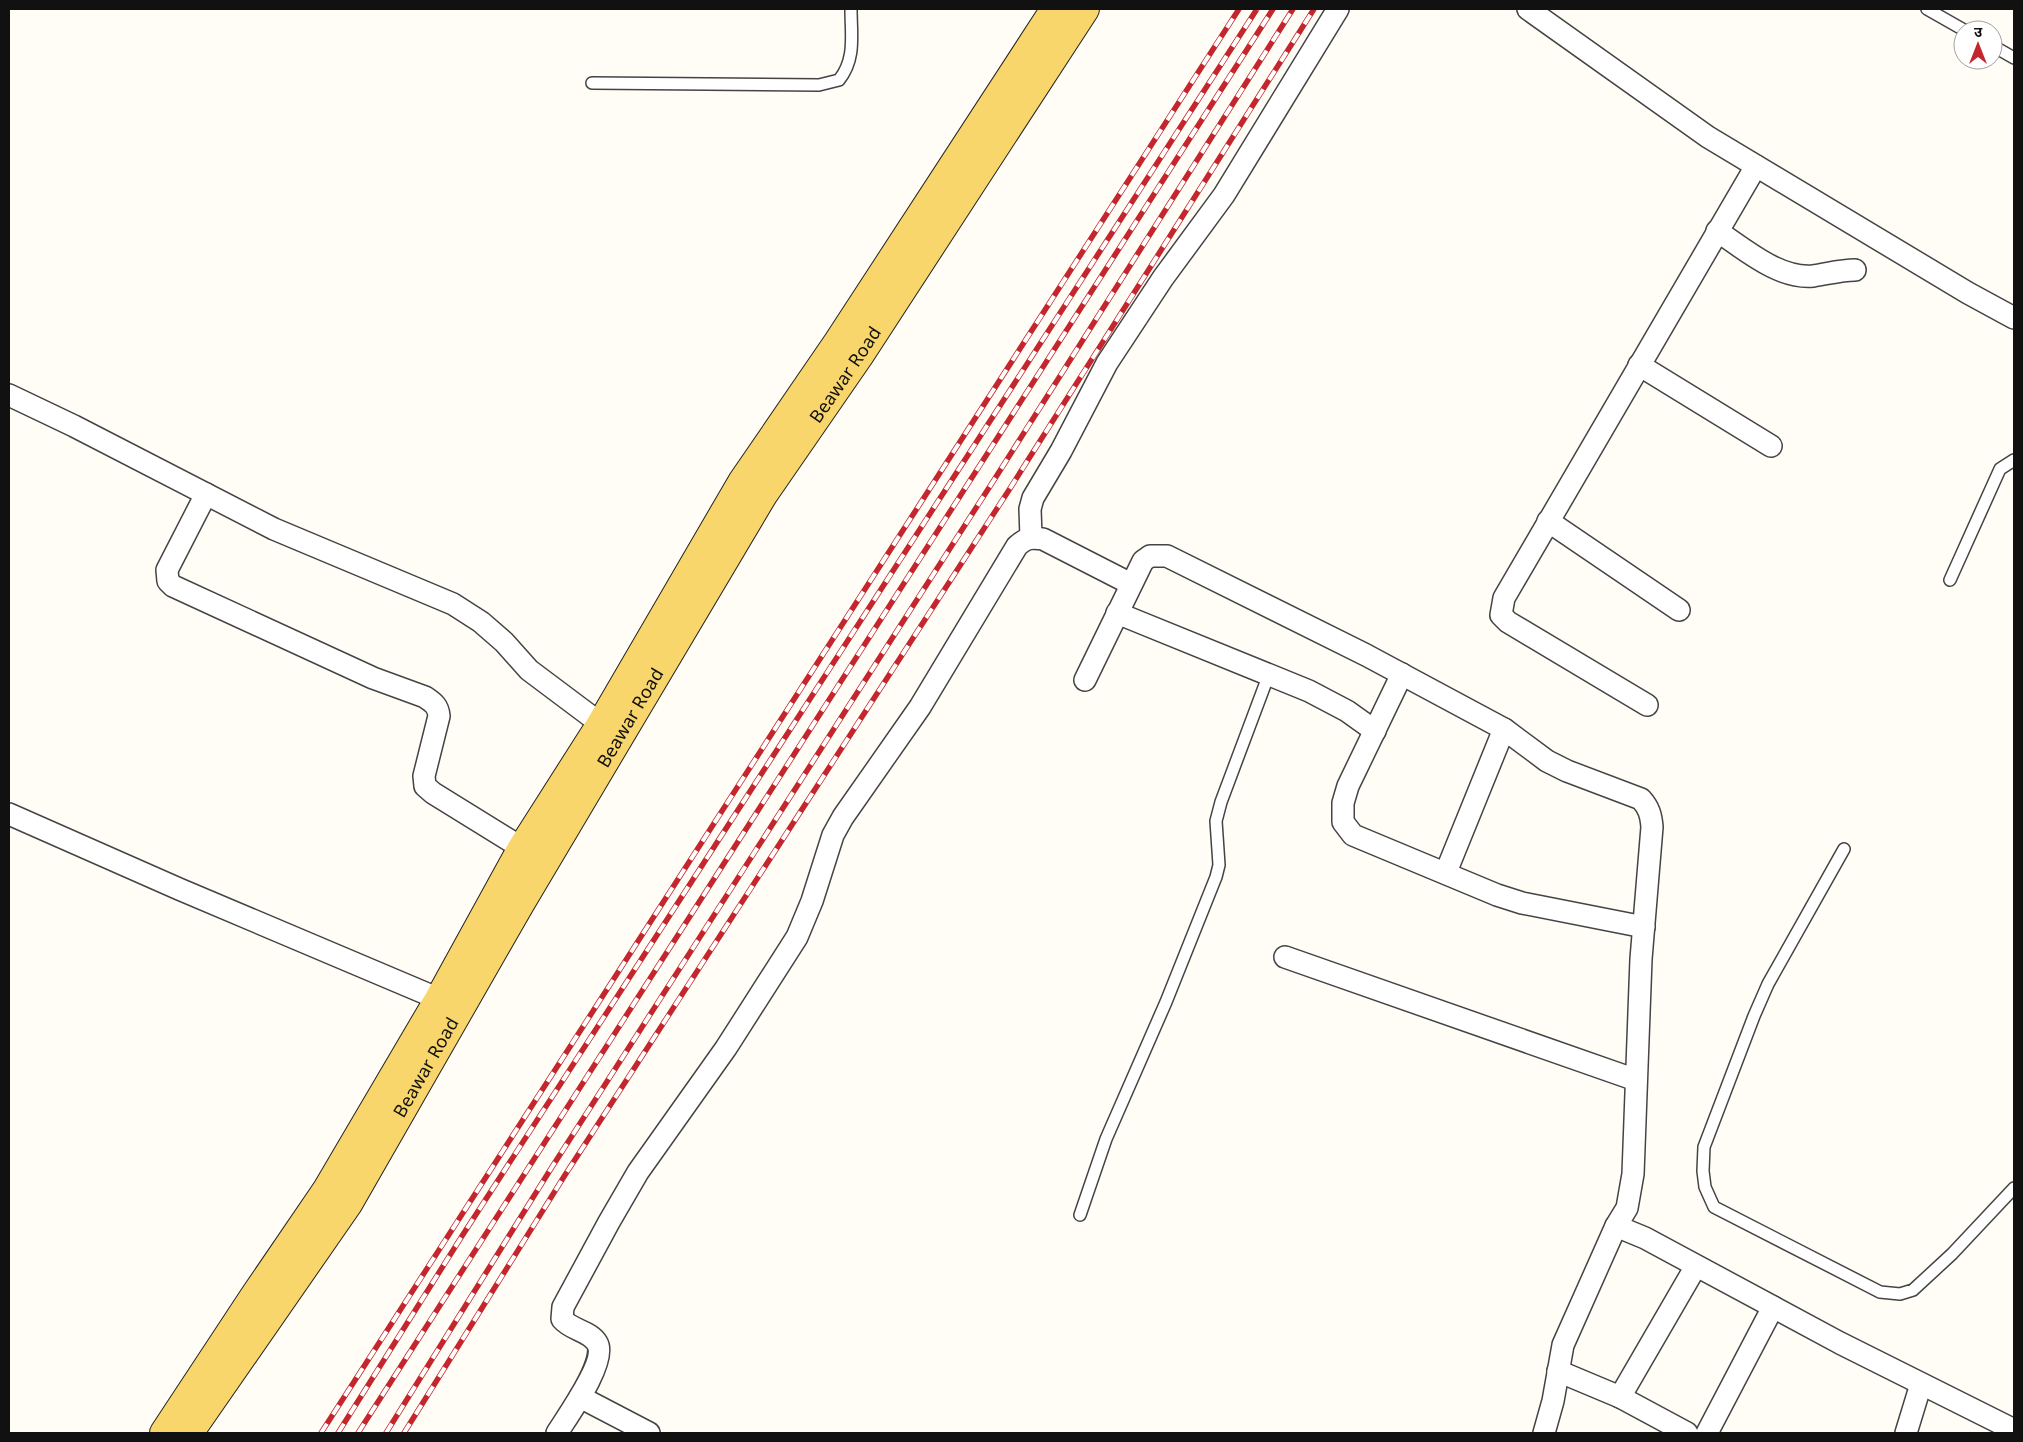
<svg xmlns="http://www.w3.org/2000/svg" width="2023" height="1442" font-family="Georgia,'Noto Sans Devanagari',serif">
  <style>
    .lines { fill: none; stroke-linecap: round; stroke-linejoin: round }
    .service-casing { stroke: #444; stroke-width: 14 }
    .minor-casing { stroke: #444; stroke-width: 24 }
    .primary-casing { stroke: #222; stroke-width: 30 }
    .service { stroke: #fff; stroke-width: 11 }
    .minor { stroke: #fff; stroke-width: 21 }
    .primary { stroke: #f9d66b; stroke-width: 28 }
    .rail-casing { stroke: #c4262e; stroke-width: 5.5 }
    .rail { stroke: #fff; stroke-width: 4; stroke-dasharray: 11; stroke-linecap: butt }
    .labels { text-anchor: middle; stroke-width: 5; stroke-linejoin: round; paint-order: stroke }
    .street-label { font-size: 18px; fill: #111; stroke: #fff }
  </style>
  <rect width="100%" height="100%" fill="#fffdf5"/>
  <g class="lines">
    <!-- service casing -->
    <g class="service-casing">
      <g id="service">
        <path d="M 1927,9 L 1964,30"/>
        <path d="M 1993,46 L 2014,58"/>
        <path d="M 592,83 L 819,85 L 839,80 C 856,59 851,35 851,9"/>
        <path d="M 1950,580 L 2000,469 L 2014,460"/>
        <path d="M 1844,849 L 1768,984 L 1754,1016 L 1704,1147 L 1703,1171 L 1705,1187 L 1714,1207 L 1880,1292 L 1900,1294 L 1913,1290 L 1952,1254 L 2014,1188"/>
        <path d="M 1080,1215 L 1106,1139 L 1166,1002 L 1216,877 L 1219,865 L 1216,821 L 1221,802 L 1269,674"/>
      </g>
    </g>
    <!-- minor casing -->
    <g class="minor-casing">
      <g id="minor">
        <path d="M 1528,9 L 1708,137 L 1968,293 L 2014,318"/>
        <path d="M 1717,231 C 1745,249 1778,279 1813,276 C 1827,274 1841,270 1855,270"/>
        <path d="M 1639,365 L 1771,446"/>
        <path d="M 9,395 L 74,426 L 274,529 L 453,604 L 481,622 L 504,642 L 529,670 L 601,724"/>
        <path d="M 206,494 L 167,570 L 168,581 L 173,586 L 373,678 L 425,697 C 434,703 438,706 439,716 L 424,776 L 425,786 L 433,793 L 522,848"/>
        <path d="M 1548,521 L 1679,610"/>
        <path d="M 1031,537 L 1030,509 L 1033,498 L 1061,451 L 1107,363 L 1163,278 L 1224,195 L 1338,9"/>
        <path d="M 1117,613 L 1309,691 L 1347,711 L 1375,731"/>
        <path d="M 1402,674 L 1348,786 L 1343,803 L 1343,822 L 1353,835 L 1497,895 L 1522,903 L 1644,927"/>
        <path d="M 1085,680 L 1143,561 L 1150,556 L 1167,556 L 1366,655 L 1504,729 L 1547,761 L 1567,771 L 1641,799 C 1649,808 1651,815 1652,827 L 1641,959 L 1633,1174 L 1627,1208 L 1616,1226 L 1645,1238 L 1840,1343 L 2014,1430"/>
        <path d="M 1647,705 L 1508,622 L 1501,615 L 1504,598 L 1756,166"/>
        <path d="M 9,814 L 179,889 L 439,999"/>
        <path d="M 1446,872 L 1504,729"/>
        <path d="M 1285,957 L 1636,1080"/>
        <path d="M 1558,1371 L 1620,1397 L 1687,1433"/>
        <path d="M 580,1397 L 649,1433"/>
        <path d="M 1620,1397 L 1696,1266"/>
        <path d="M 557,1433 C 567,1417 608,1360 597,1343 C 590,1331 571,1330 562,1319 L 563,1307 L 609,1222 L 638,1172 L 726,1048 L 797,937 L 812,901 L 833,835 L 843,817 L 920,707 L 1017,546 C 1026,538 1031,537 1043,539 L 1131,584"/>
        <path d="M 1544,1433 L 1553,1401 L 1563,1345 L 1616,1226"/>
        <path d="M 1707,1433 L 1773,1307"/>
        <path d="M 1906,1433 L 1921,1384"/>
      </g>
    </g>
    <!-- primary casing -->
    <g class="primary-casing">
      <g id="primary">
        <path d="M 164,1433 L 255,1295 L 326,1191 L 439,999 L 522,848 L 601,724 L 742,482 L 838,342 L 1055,9"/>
        <path id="s1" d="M 189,1433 L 348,1204 L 520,904 L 763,495 L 859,356 L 1085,9"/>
      </g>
    </g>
    <!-- service -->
    <use href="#service" class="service"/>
    <!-- minor -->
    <use href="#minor" class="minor"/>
    <!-- primary -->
    <use href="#primary" class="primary"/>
    <!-- rail casing -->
    <g class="rail-casing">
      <g id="rail">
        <path d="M 321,1433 L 1239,9"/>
        <path d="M 338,1433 L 462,1236 L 1257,9"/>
        <path d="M 358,1433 L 1273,9"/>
        <path d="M 386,1433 L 552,1167 L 994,480 L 1293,9"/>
        <path d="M 404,1433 L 565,1175 L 1009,490 L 1314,9"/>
      </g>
    </g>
    <!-- rail -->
    <use href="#rail" class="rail"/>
  </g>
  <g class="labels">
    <!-- street labels -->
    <g class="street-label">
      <text dy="6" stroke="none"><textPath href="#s1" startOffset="1246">Beawar Road</textPath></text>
      <text dy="6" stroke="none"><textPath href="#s1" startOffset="841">Beawar Road</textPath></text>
      <text dy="6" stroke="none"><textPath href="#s1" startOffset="436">Beawar Road</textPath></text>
    </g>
  </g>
  <!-- border -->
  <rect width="2023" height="1442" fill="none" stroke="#111111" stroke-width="20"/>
  <!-- north arrow -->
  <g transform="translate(1978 45)"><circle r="24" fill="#ffffff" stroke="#a0a0a0"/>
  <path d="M0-4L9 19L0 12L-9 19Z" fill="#c4262e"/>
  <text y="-8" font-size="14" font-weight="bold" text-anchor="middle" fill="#111111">उ</text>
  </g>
</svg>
